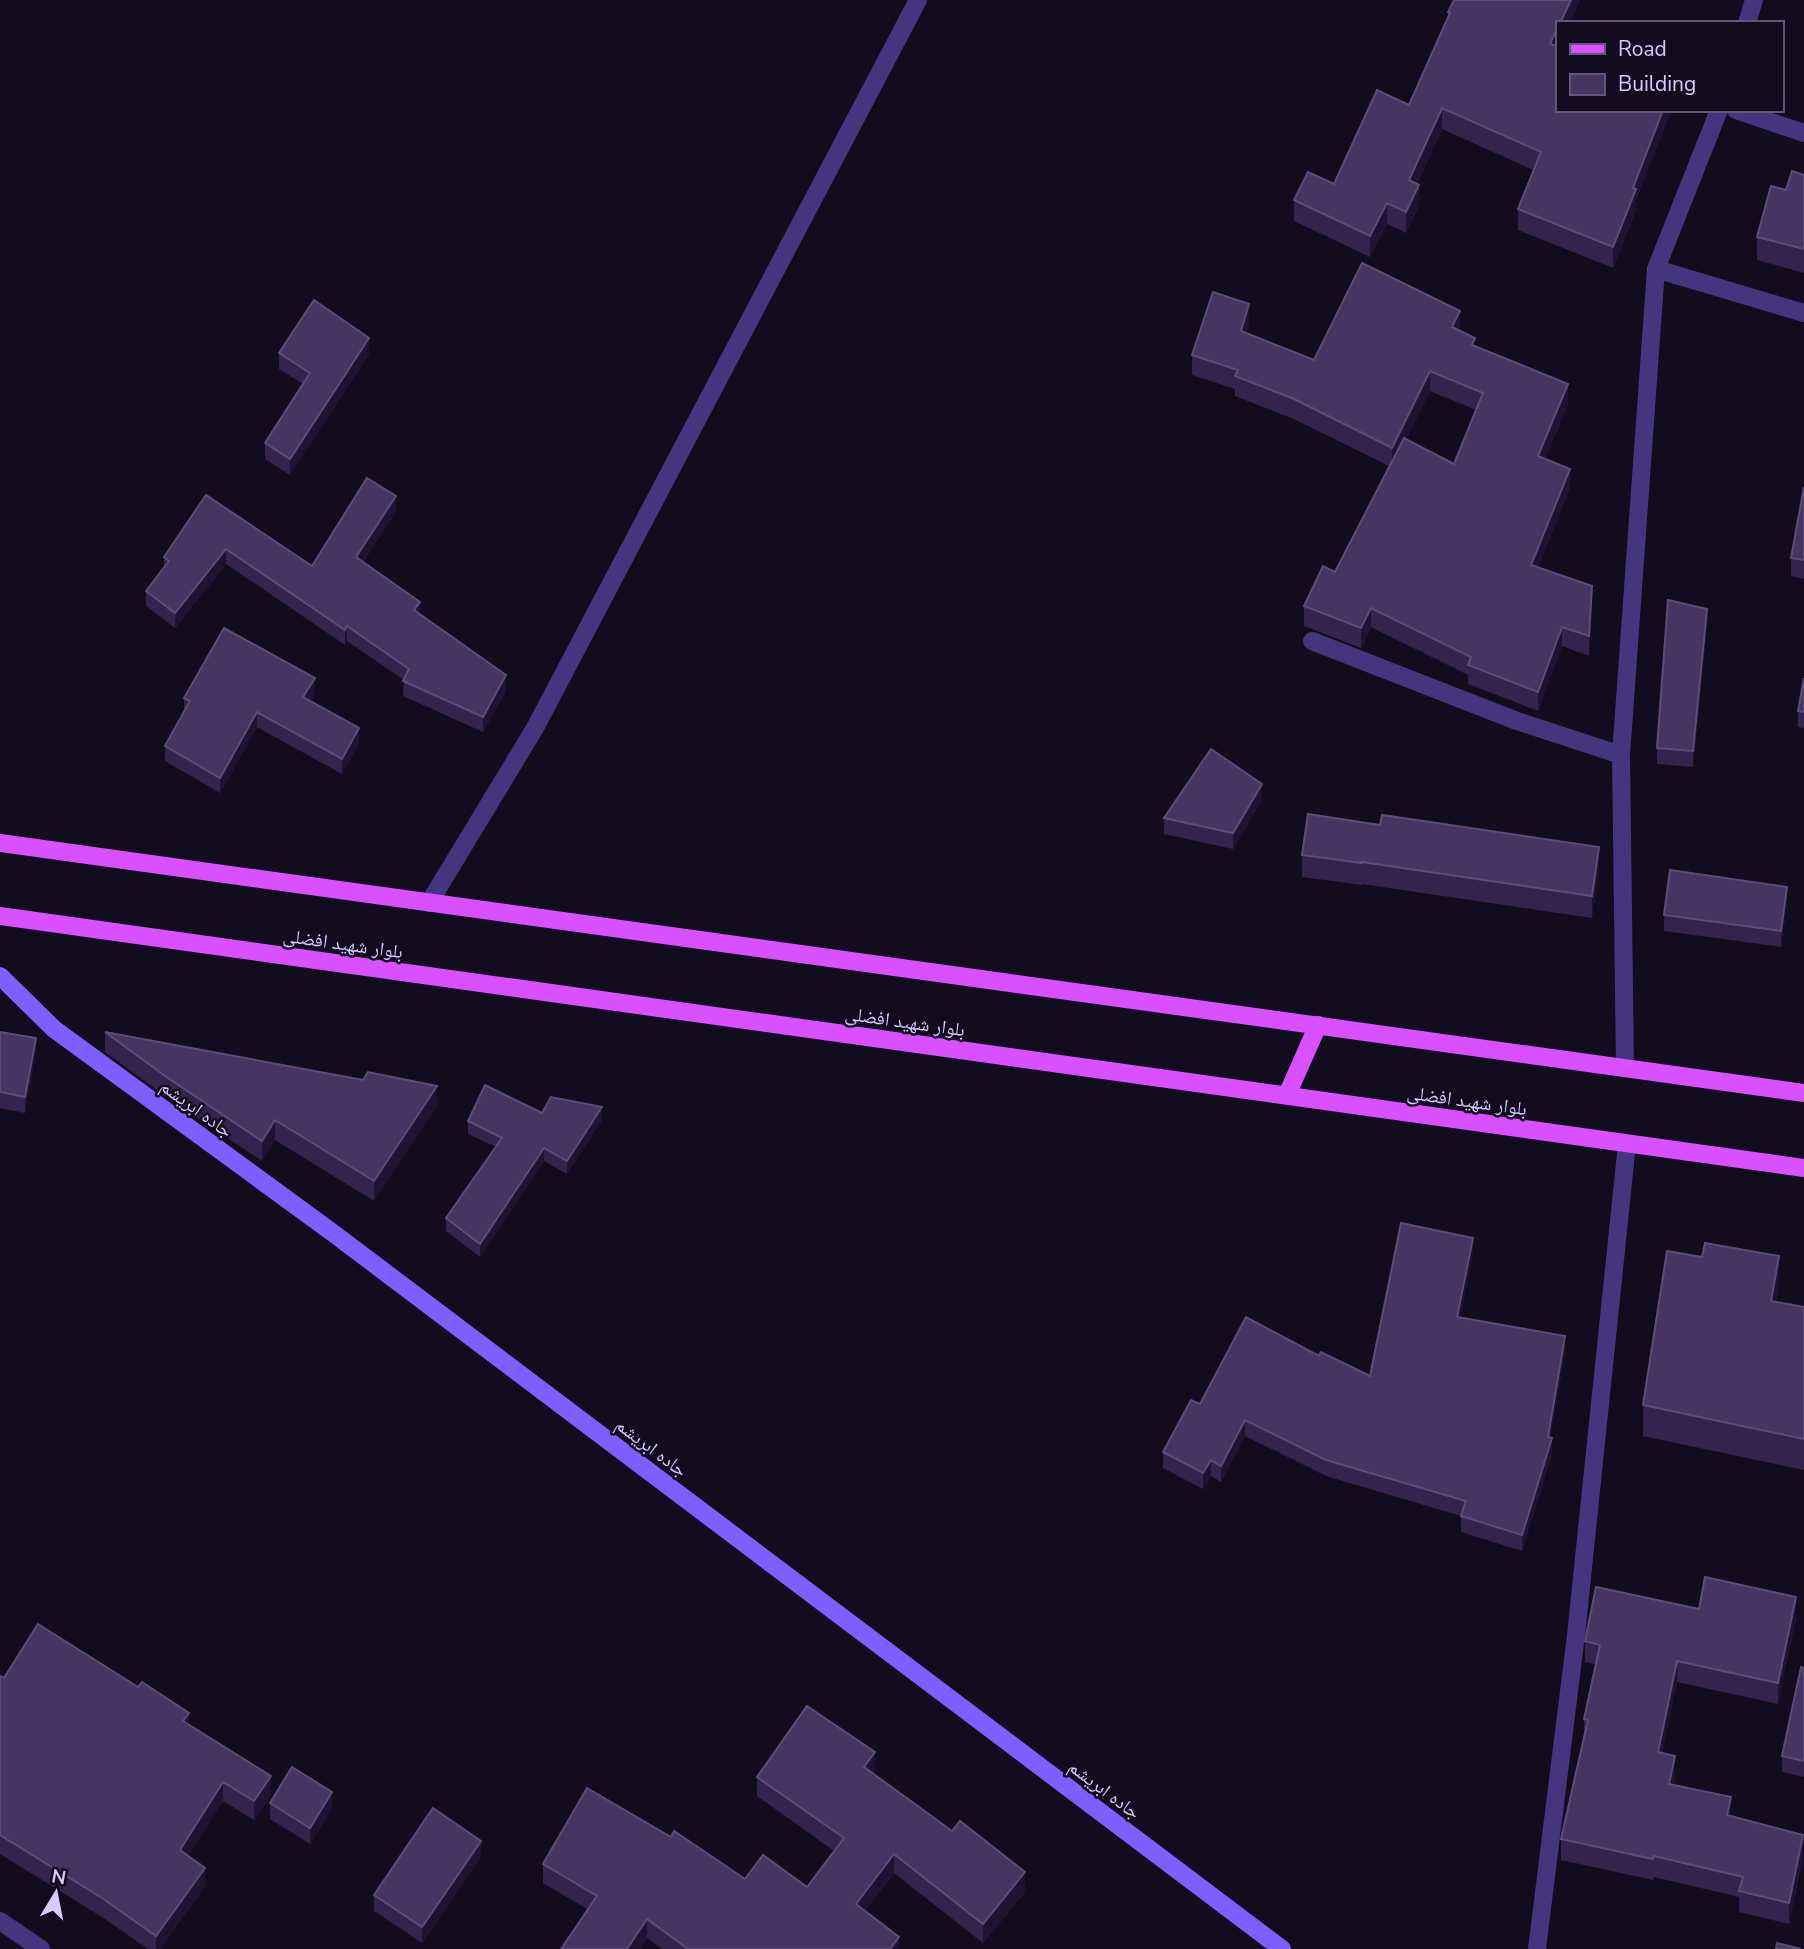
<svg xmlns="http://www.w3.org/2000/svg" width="1804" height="1949" font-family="'Nunito Sans','Noto Naskh Arabic',sans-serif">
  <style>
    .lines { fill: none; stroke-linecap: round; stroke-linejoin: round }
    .minor { stroke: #43367f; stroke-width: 18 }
    .tertiary { stroke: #43367f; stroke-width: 18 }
    .secondary { stroke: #7c60ff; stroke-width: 18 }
    .primary { stroke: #d850ff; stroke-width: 18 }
    .wall { fill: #32244d; fill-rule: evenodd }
    .shaded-wall { fill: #1e1333 }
    .building { fill: #443660; stroke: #5b4d79; stroke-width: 2 }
    .labels { text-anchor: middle; stroke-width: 5; stroke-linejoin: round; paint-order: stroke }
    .street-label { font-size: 19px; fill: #d8c9ff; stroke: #120c1f }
  </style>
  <rect width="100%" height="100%" fill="#120c1f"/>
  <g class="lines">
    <!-- minor -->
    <g class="minor">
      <path d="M 1736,110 L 1804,133"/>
      <path d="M 1656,269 L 1804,313"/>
      <path d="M 1312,641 L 1517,721 L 1621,755"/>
      <path d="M 429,903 L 535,728 L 918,0"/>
      <path d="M 0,1921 L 41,1949"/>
      <path d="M 1537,1949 L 1576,1635 L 1627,1144"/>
    </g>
    <!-- tertiary -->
    <g class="tertiary">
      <path d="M 1747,23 L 1754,0"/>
      <path d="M 1625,1068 L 1621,755 L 1656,269 L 1719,110"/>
    </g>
    <!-- secondary -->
    <path class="secondary" d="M 0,976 L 54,1029 L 333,1233 L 1282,1949"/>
    <!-- primary -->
    <g class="primary">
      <path d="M 0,843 L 1804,1093"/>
      <path d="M 0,916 L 1804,1168"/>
      <path d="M 1287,1095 L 1318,1025"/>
    </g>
  </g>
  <!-- wall -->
  <g class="wall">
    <path d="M 1454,0 L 1580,0 L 1570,23 L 1557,23 L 1557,110 L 1671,110 L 1636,200 L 1636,210 L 1613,268 L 1518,230 L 1518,209 L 1533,170 L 1442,129 L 1417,184 L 1419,206 L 1406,233 L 1387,224 L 1370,257 L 1294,221 L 1294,200 L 1334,184 L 1409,105 L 1448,18 L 1448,12 Z"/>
    <path d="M 1804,175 L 1804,273 L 1757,260 L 1757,237 Z"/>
    <path d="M 1249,324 L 1246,333 L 1314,360 L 1460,330 L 1475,346 L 1568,404 L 1545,459 L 1570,488 L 1538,567 L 1592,605 L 1589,656 L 1562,646 L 1538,711 L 1468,684 L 1468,675 L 1371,627 L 1361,648 L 1304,626 L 1304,606 L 1335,572 L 1389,466 L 1294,419 L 1235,396 L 1235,389 L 1192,375 L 1192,355 ZM 1430,391 L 1476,410 L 1454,464 L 1406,439 Z"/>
    <path d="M 279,353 L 369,354 L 290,475 L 265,459 L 265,443 L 303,384 L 279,369 Z"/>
    <path d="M 1804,487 L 1804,579 L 1791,576 L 1791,558 Z"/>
    <path d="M 206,495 L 312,566 L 396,511 L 363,562 L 506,691 L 483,732 L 403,696 L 404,680 L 347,641 L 345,645 L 226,564 L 175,628 L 146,606 L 146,591 L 164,567 L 164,557 Z"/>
    <path d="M 1707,625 L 1693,767 L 1657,764 L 1657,748 Z"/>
    <path d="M 1804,678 L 1804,728 L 1798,727 L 1798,711 Z"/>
    <path d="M 315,693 L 310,701 L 359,743 L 342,774 L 257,727 L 220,793 L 165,761 L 165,746 L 184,712 L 184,698 Z"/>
    <path d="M 1262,800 L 1233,849 L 1164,834 L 1164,818 Z"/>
    <path d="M 1302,855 L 1599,869 L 1592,918 L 1362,884 L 1362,885 L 1302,877 Z"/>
    <path d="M 1787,903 L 1781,947 L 1664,931 L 1664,915 Z"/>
    <path d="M 0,1032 L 36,1054 L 25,1113 L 0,1108 Z"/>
    <path d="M 105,1032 L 437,1106 L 374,1201 L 275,1140 L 262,1161 L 165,1096 L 105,1052 Z"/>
    <path d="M 542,1113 L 602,1120 L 567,1174 L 544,1161 L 480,1257 L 446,1231 L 446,1218 L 496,1147 L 468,1134 L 468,1121 Z"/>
    <path d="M 1473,1254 L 1460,1318 L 1565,1352 L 1550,1438 L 1552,1454 L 1522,1551 L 1461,1532 L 1461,1516 L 1326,1476 L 1245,1436 L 1221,1482 L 1211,1476 L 1203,1489 L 1163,1468 L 1163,1452 L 1200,1404 L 1319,1356 L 1370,1376 Z"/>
    <path d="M 1779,1286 L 1776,1302 L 1804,1307 L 1804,1470 L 1643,1436 L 1643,1405 Z"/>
    <path d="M 1699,1609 L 1796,1618 L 1778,1704 L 1677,1682 L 1662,1753 L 1675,1777 L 1674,1785 L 1803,1856 L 1789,1924 L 1739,1912 L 1739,1897 L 1654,1877 L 1653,1880 L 1561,1860 L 1561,1839 L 1584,1737 L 1584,1719 L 1595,1664 L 1585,1662 L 1585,1641 Z"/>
    <path d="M 1804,1668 L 1804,1777 L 1782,1772 L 1782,1756 Z"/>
    <path d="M 0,1676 L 4,1678 L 189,1725 L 271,1795 L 254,1820 L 223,1801 L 188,1856 L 205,1887 L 160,1949 L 148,1949 L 102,1917 L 0,1854 Z"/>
    <path d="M 875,1771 L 873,1774 L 1025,1892 L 983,1943 L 894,1873 L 865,1911 L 899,1949 L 662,1949 L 647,1938 L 640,1949 L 561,1949 L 587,1909 L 543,1883 L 543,1864 L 671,1837 L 745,1879 L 807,1887 L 834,1851 L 757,1796 L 757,1777 Z"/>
    <path d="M 270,1803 L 332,1808 L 310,1844 L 270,1819 Z"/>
    <path d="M 481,1857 L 422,1943 L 374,1911 L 374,1895 Z"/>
  </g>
  <!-- shaded-wall -->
  <g class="shaded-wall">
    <path d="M 1571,0 L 1580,0 L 1570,23 L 1560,23 Z"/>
    <path d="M 1557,29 L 1557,50 L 1550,44 Z"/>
    <path d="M 1442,108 L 1442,129 L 1409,201 L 1409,180 Z"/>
    <path d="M 1663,110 L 1671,110 L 1671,112 L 1636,200 L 1636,210 L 1613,268 L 1613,247 L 1633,188 Z"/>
    <path d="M 1419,185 L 1419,206 L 1406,233 L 1406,212 Z"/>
    <path d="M 1387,203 L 1387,224 L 1370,257 L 1370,236 Z"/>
    <path d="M 1249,304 L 1249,324 L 1241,350 L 1241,331 Z"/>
    <path d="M 1460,311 L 1460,331 L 1452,327 Z"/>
    <path d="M 369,338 L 369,354 L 290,475 L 290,459 Z"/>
    <path d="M 1430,371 L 1430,391 L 1392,467 L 1392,448 Z"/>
    <path d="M 1568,384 L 1568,404 L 1538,475 L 1538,456 Z"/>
    <path d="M 1570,469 L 1570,488 L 1531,584 L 1531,565 Z"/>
    <path d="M 396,496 L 396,511 L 356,572 L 356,557 Z"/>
    <path d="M 226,549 L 226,564 L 175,628 L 175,613 Z"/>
    <path d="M 1592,586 L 1592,605 L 1589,656 L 1589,636 Z"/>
    <path d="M 420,602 L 420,617 L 414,610 Z"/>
    <path d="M 1371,608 L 1371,627 L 1361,648 L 1361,628 Z"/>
    <path d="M 1707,609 L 1707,625 L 1693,767 L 1693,751 Z"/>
    <path d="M 347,626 L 347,641 L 345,645 L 345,630 Z"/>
    <path d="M 1562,627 L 1562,646 L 1538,711 L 1538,692 Z"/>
    <path d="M 506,675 L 506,691 L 483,732 L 483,717 Z"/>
    <path d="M 315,678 L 315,693 L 303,712 L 303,697 Z"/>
    <path d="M 257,712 L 257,727 L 220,793 L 220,778 Z"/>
    <path d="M 359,728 L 359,743 L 342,774 L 342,759 Z"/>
    <path d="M 1262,784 L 1262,800 L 1233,849 L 1233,833 Z"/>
    <path d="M 1599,847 L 1599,869 L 1592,918 L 1592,896 Z"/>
    <path d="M 1787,887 L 1787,903 L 1781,947 L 1781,931 Z"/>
    <path d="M 36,1038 L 36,1054 L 25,1113 L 25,1097 Z"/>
    <path d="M 437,1086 L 437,1106 L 374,1201 L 374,1181 Z"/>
    <path d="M 602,1107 L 602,1120 L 567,1174 L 567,1161 Z"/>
    <path d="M 275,1120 L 275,1140 L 262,1161 L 262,1141 Z"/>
    <path d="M 544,1148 L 544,1161 L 480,1257 L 480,1244 Z"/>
    <path d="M 1473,1238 L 1473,1254 L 1457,1334 L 1457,1317 Z"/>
    <path d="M 1779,1256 L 1779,1286 L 1771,1332 L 1771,1301 Z"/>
    <path d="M 1565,1336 L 1565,1352 L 1548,1453 L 1548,1437 Z"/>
    <path d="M 1245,1420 L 1245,1436 L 1221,1482 L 1221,1466 Z"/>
    <path d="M 1552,1438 L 1552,1454 L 1522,1551 L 1522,1535 Z"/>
    <path d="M 1211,1460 L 1211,1476 L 1203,1489 L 1203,1473 Z"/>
    <path d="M 1796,1597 L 1796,1618 L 1778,1704 L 1778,1683 Z"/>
    <path d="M 1677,1661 L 1677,1682 L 1658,1773 L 1658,1752 Z"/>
    <path d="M 189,1713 L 189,1732 L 183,1721 Z"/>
    <path d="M 875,1752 L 875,1771 L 864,1787 L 864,1767 Z"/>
    <path d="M 1675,1756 L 1675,1777 L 1669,1805 L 1669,1784 Z"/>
    <path d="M 271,1776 L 271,1795 L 254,1820 L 254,1801 Z"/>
    <path d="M 223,1782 L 223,1801 L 180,1869 L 180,1850 Z"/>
    <path d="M 332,1792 L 332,1808 L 310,1844 L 310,1828 Z"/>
    <path d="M 1731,1797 L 1731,1818 L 1727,1815 Z"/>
    <path d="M 1803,1835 L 1803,1856 L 1789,1924 L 1789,1903 Z"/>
    <path d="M 481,1841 L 481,1857 L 422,1943 L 422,1927 Z"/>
    <path d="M 894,1854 L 894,1873 L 856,1923 L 856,1904 Z"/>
    <path d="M 205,1868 L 205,1887 L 160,1949 L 156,1949 L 156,1936 Z"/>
    <path d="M 1025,1872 L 1025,1892 L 983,1943 L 983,1924 Z"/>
    <path d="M 647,1919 L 647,1938 L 640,1949 L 627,1949 Z"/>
    <path d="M 899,1937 L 899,1949 L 890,1949 Z"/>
  </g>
  <!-- building -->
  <g class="building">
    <path d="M 1454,0 L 1571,0 L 1560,23 L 1557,23 L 1557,29 L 1550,44 L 1557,46 L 1557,110 L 1663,110 L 1633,188 L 1636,189 L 1613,247 L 1518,209 L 1541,152 L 1442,108 L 1409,180 L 1419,185 L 1406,212 L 1387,203 L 1370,236 L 1294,200 L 1308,172 L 1334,184 L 1377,90 L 1409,105 L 1450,13 L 1448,12 Z"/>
    <path d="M 1792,171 L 1804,175 L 1804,249 L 1757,237 L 1771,186 L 1786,190 Z"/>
    <path d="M 1362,263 L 1460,311 L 1452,327 L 1475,338 L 1472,345 L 1568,384 L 1538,456 L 1570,469 L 1531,565 L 1592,586 L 1589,636 L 1562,627 L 1538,692 L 1468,665 L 1471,657 L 1371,608 L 1361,628 L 1304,606 L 1323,566 L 1335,572 L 1404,438 L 1454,464 L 1483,393 L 1430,371 L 1392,448 L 1294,399 L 1235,376 L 1238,370 L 1192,355 L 1213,292 L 1249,304 L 1241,331 L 1314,360 Z"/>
    <path d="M 314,300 L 369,338 L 290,459 L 265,443 L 310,373 L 279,353 Z"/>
    <path d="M 367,478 L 396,496 L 356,557 L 420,602 L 414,610 L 506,675 L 483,717 L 403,681 L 409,669 L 347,626 L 345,630 L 226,549 L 175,613 L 146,591 L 169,561 L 164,557 L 206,495 L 312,566 Z"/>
    <path d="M 1804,487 L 1804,560 L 1791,558 Z"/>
    <path d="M 1668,600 L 1707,609 L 1693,751 L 1657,748 Z"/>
    <path d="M 224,628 L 315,678 L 303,697 L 359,728 L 342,759 L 257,712 L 220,778 L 165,746 L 190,701 L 184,698 Z"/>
    <path d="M 1804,678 L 1804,712 L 1798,711 Z"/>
    <path d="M 1211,749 L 1262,784 L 1233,833 L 1164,818 Z"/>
    <path d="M 1308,814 L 1380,825 L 1382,815 L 1599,847 L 1592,896 L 1362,862 L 1362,863 L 1302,855 Z"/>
    <path d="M 1670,870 L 1787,887 L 1781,931 L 1664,915 Z"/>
    <path d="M 0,1032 L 36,1038 L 25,1097 L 0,1092 Z"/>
    <path d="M 105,1032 L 363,1080 L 368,1072 L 437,1086 L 374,1181 L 275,1120 L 262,1141 L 165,1076 Z"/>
    <path d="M 485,1085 L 542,1113 L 551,1097 L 602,1107 L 567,1161 L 544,1148 L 480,1244 L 446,1218 L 502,1138 L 468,1121 Z"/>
    <path d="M 1401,1223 L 1473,1238 L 1457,1317 L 1565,1336 L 1548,1437 L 1552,1438 L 1522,1535 L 1461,1516 L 1466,1501 L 1326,1460 L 1245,1420 L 1221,1466 L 1211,1460 L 1203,1473 L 1163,1452 L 1191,1400 L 1200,1404 L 1246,1317 L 1319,1356 L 1321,1352 L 1370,1376 Z"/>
    <path d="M 1705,1243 L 1779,1256 L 1771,1301 L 1804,1307 L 1804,1439 L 1643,1405 L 1667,1251 L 1702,1257 Z"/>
    <path d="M 1705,1577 L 1796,1597 L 1778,1683 L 1677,1661 L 1658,1752 L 1675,1756 L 1669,1784 L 1731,1797 L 1727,1815 L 1803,1835 L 1789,1903 L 1739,1891 L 1743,1877 L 1654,1856 L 1653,1859 L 1561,1839 L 1588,1720 L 1584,1719 L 1600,1645 L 1585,1641 L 1596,1587 L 1699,1609 Z"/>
    <path d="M 38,1624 L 138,1687 L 142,1682 L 189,1713 L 183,1721 L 271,1776 L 254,1801 L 223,1782 L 180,1850 L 205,1868 L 156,1936 L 102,1898 L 0,1835 L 0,1676 L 4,1678 Z"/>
    <path d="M 1801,1667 L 1804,1668 L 1804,1761 L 1782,1756 Z"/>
    <path d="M 807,1706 L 875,1752 L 864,1767 L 952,1831 L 960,1821 L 1025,1872 L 983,1924 L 894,1854 L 856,1904 L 899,1937 L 890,1949 L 688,1949 L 647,1919 L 627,1949 L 561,1949 L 597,1896 L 543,1864 L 587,1788 L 671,1837 L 674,1831 L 745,1879 L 763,1855 L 807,1887 L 844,1838 L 757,1777 Z"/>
    <path d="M 292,1767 L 332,1792 L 310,1828 L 270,1803 Z"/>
    <path d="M 433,1808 L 481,1841 L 422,1927 L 374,1895 Z"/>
    <path d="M 1777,1943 L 1801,1949 L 1776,1949 Z"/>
  </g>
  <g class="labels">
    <!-- street labels -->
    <g class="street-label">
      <text transform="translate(343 943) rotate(8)" y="7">بلوار شهید افضلی</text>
      <text transform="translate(905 1021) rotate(8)" y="7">بلوار شهید افضلی</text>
      <text transform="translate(1467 1100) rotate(8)" y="7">بلوار شهید افضلی</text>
      <text transform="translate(197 1108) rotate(36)" y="7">جاده ابریشم</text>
      <text transform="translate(652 1447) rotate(37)" y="7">جاده ابریشم</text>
      <text transform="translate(1105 1789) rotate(37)" y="7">جاده ابریشم</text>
    </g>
  </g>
  <!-- legend -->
  <rect x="1556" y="21" width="228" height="91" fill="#120c1f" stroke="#615879" stroke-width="2"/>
  <rect x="1570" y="44" width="35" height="10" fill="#d850ff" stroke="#615879" stroke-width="2"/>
  <text x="1618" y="56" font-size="21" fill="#d8c9ff">Road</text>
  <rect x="1570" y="74" width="35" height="21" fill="#443660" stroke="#615879" stroke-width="2"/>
  <text x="1618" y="91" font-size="21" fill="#d8c9ff">Building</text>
  <!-- north arrow -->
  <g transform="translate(56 1893) rotate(10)" stroke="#120c1f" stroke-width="5" paint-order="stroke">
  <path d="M0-5L12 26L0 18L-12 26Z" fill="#d8c9ff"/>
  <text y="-10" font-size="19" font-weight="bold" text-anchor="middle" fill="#d8c9ff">N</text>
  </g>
</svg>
